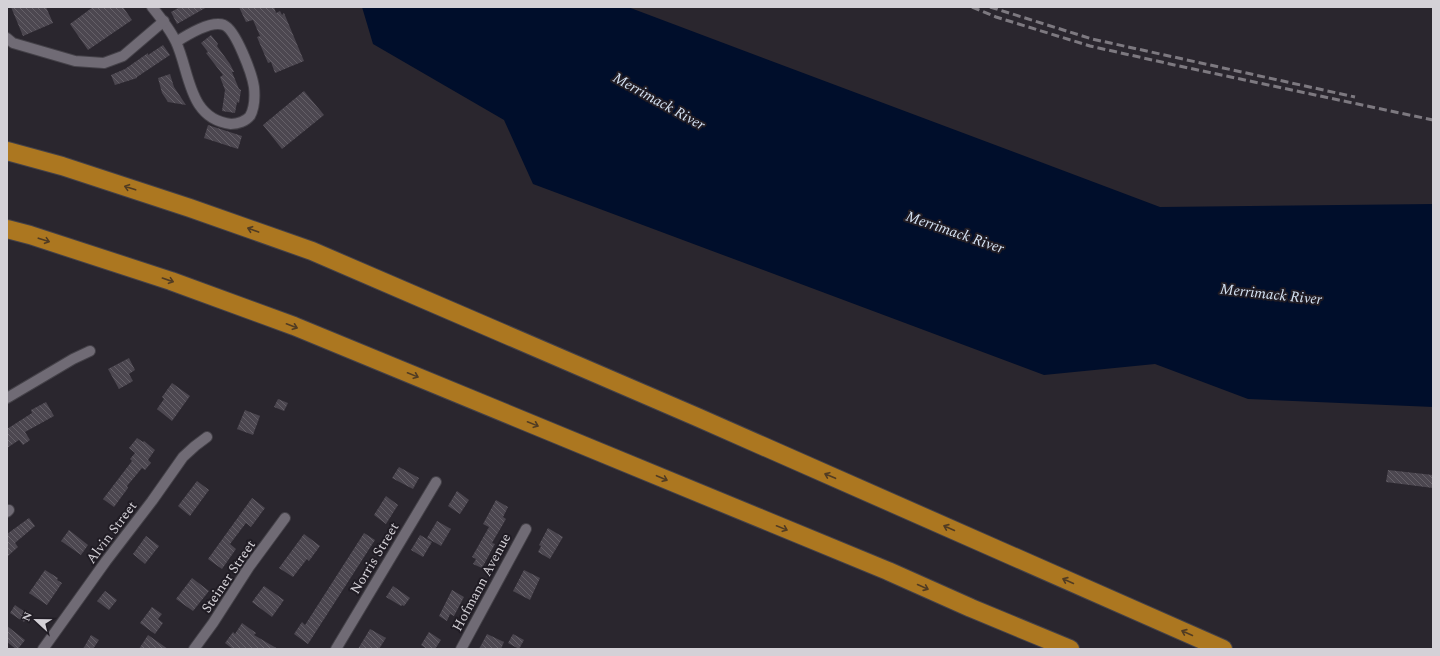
<svg xmlns="http://www.w3.org/2000/svg" width="1440" height="656" font-family="Spectral,serif">
  <style>
    .water { fill: #000e2b }
    .building { fill: url(#building-back-hatch) }
    .lines { fill: none; stroke-linecap: round; stroke-linejoin: round }
    .street-casing { stroke: #444148; stroke-width: 12 }
    .highway-casing { stroke: #444148; stroke-width: 20 }
    .street { stroke: #706b75; stroke-width: 10 }
    .highway { stroke: #ac7720; stroke-width: 18 }
    .rail { stroke: #7d7980; stroke-width: 3; stroke-dasharray: 8 4; stroke-linecap: butt }
    .oneway { stroke: #513c23 }
    .labels { text-anchor: middle; stroke-width: 4; stroke-linejoin: round; paint-order: stroke }
    .street-label { font-size: 14px; fill: #d4d1d7; stroke: #201c24 }
    .water-label { font-size: 15px; font-style: italic; fill: #d5e2f3; stroke: #201c24 }
  </style>
  <defs>
    <pattern id="building-back-hatch" width="6" height="6" patternUnits="userSpaceOnUse"><rect width="6" height="6" fill="#4c4750"/><path d="M-1 5l2 2M0 0l6 6M5-1l2 2" fill="none" stroke="#656068"/></pattern>
  </defs>
  <rect width="100%" height="100%" fill="#2a262e"/>
  <!-- water -->
  <path class="water" d="M 362,7 L 628,7 L 1160,207 L 1433,204 L 1433,407 L 1248,399 L 1155,364 L 1044,375 L 533,184 L 504,120 L 373,44 Z"/>
  <!-- building -->
  <g class="building">
    <path d="M 11,7 L 46,7 L 53,23 L 23,36 Z"/>
    <path d="M 93,7 L 123,7 L 132,20 L 88,50 L 70,24 Z"/>
    <path d="M 180,7 L 207,7 L 177,24 L 171,12 Z"/>
    <path d="M 239,7 L 274,7 L 276,13 L 280,11 L 282,15 L 284,13 L 304,61 L 275,73 L 271,62 L 268,63 L 257,37 L 260,36 L 253,20 L 246,22 Z"/>
    <path d="M 211,35 L 218,44 L 217,46 L 230,64 L 234,72 L 232,72 L 239,89 L 241,90 L 239,103 L 237,102 L 235,113 L 222,111 L 225,90 L 220,77 L 223,75 L 206,53 L 208,52 L 201,43 Z"/>
    <path d="M 163,45 L 170,55 L 137,77 L 137,78 L 115,85 L 111,75 L 125,69 L 148,53 L 148,55 Z"/>
    <path d="M 170,74 L 174,87 L 186,105 L 168,102 L 162,93 L 158,78 Z"/>
    <path d="M 304,91 L 324,115 L 282,149 L 263,125 Z"/>
    <path d="M 208,125 L 242,136 L 238,149 L 204,138 Z"/>
    <path d="M 129,358 L 135,370 L 129,374 L 133,381 L 119,389 L 108,369 Z"/>
    <path d="M 172,383 L 190,396 L 172,421 L 157,409 L 164,399 L 162,397 Z"/>
    <path d="M 278,399 L 288,403 L 284,411 L 274,407 Z"/>
    <path d="M 46,402 L 54,416 L 25,432 L 30,440 L 23,445 L 19,440 L 7,448 L 7,429 L 32,413 L 31,410 Z"/>
    <path d="M 245,410 L 260,416 L 253,435 L 237,429 Z"/>
    <path d="M 137,438 L 143,442 L 144,441 L 155,450 L 148,460 L 151,463 L 145,470 L 142,468 L 127,486 L 128,488 L 114,507 L 103,499 L 132,461 L 130,459 L 135,453 L 129,448 Z"/>
    <path d="M 399,467 L 419,478 L 413,489 L 392,478 Z"/>
    <path d="M 1388,470 L 1433,475 L 1433,488 L 1386,482 Z"/>
    <path d="M 197,481 L 209,490 L 190,516 L 178,506 Z"/>
    <path d="M 457,491 L 469,500 L 460,514 L 448,506 Z"/>
    <path d="M 386,496 L 398,505 L 386,524 L 374,515 Z"/>
    <path d="M 252,498 L 265,508 L 251,527 L 246,523 L 230,544 L 236,549 L 222,569 L 208,559 Z"/>
    <path d="M 496,500 L 508,507 L 503,517 L 506,519 L 492,543 L 495,544 L 482,568 L 473,564 L 476,559 L 472,557 L 489,527 L 483,524 Z"/>
    <path d="M 29,518 L 35,526 L 15,543 L 18,547 L 7,557 L 7,534 Z"/>
    <path d="M 437,521 L 451,529 L 441,546 L 427,538 Z"/>
    <path d="M 548,528 L 563,537 L 550,559 L 538,552 L 541,546 L 539,545 Z"/>
    <path d="M 69,530 L 88,545 L 81,555 L 61,541 Z"/>
    <path d="M 364,533 L 375,540 L 308,644 L 294,634 L 302,622 L 305,625 Z"/>
    <path d="M 304,534 L 320,546 L 309,561 L 307,559 L 293,577 L 279,568 Z"/>
    <path d="M 420,535 L 432,542 L 423,557 L 411,550 Z"/>
    <path d="M 146,536 L 159,546 L 145,564 L 133,554 Z"/>
    <path d="M 45,570 L 58,578 L 57,580 L 62,583 L 47,605 L 29,593 Z"/>
    <path d="M 524,570 L 540,578 L 530,600 L 513,591 Z"/>
    <path d="M 192,578 L 209,591 L 193,611 L 176,599 Z"/>
    <path d="M 264,586 L 284,600 L 272,617 L 252,602 Z"/>
    <path d="M 393,586 L 410,598 L 404,606 L 402,605 L 401,606 L 386,597 Z"/>
    <path d="M 452,590 L 464,597 L 454,616 L 450,614 L 447,621 L 439,616 Z"/>
    <path d="M 105,591 L 117,600 L 109,610 L 97,601 Z"/>
    <path d="M 15,605 L 29,615 L 24,622 L 10,613 Z"/>
    <path d="M 152,607 L 162,614 L 158,619 L 163,623 L 155,634 L 140,623 Z"/>
    <path d="M 242,623 L 256,633 L 254,635 L 278,649 L 233,649 L 225,643 L 233,632 L 235,634 Z"/>
    <path d="M 7,626 L 25,640 L 18,649 L 16,649 L 7,642 Z"/>
    <path d="M 370,629 L 386,638 L 379,649 L 358,649 Z"/>
    <path d="M 429,632 L 441,640 L 435,649 L 427,649 L 421,645 Z"/>
    <path d="M 487,634 L 504,642 L 501,649 L 479,649 Z"/>
    <path d="M 513,634 L 524,640 L 519,649 L 508,643 Z"/>
    <path d="M 91,635 L 99,640 L 93,649 L 83,649 Z"/>
    <path d="M 148,635 L 168,649 L 139,649 Z"/>
  </g>
  <g class="lines">
    <!-- street casing -->
    <g class="street-casing">
      <g id="street">
        <path d="M 152,7 C 161,18 170,29 176,42 C 190,72 188,119 231,124 C 238,124 246,121 250,116 C 255,107 255,97 254,87 C 252,74 236,30 224,25 C 211,20 187,35 176,42"/>
        <path d="M 7,38 L 13,43 L 75,61 L 104,63 L 123,56 L 164,21"/>
        <path d="M 7,398 L 73,359 L 90,351"/>
        <path d="M 7,512 L 9,510"/>
        <path d="M 43,649 L 106,561 L 152,501 L 183,457 L 195,446 L 207,437"/>
        <path d="M 194,649 L 213,623 L 249,567 L 285,518"/>
        <path d="M 336,649 L 436,482"/>
        <path d="M 461,649 L 526,529"/>
      </g>
    </g>
    <!-- highway casing -->
    <g class="highway-casing">
      <g id="highway">
        <path d="M 7,151 L 62,166 L 190,208 L 312,251 L 697,417 L 1223,649"/>
        <path d="M 7,229 L 30,235 L 171,281 L 294,326 L 888,571 L 971,608 L 1070,649"/>
      </g>
    </g>
    <!-- street -->
    <use href="#street" class="street"/>
    <!-- highway -->
    <use href="#highway" class="highway"/>
    <!-- rail -->
    <g class="rail">
      <path d="M 972,7 L 996,17 L 1090,46 L 1179,66 L 1433,120"/>
      <path d="M 990,7 L 1092,39 L 1355,97"/>
    </g>
  </g>
  <!-- one-way arrows -->
  <defs><path id="oneway-shaft" d="M-6 0H5M1.5-3L5.5 0L1.5 3" fill="none" stroke-width="1.6" stroke-linecap="round" stroke-linejoin="round"/></defs>
  <g class="oneway">
    <use href="#oneway-shaft" transform="translate(130 188) rotate(-162)"/>
    <use href="#oneway-shaft" transform="translate(253 230) rotate(-160)"/>
    <use href="#oneway-shaft" transform="translate(44 240) rotate(18)"/>
    <use href="#oneway-shaft" transform="translate(168 280) rotate(19)"/>
    <use href="#oneway-shaft" transform="translate(292 326) rotate(21)"/>
    <use href="#oneway-shaft" transform="translate(413 375) rotate(22)"/>
    <use href="#oneway-shaft" transform="translate(533 424) rotate(22)"/>
    <use href="#oneway-shaft" transform="translate(830 476) rotate(-157)"/>
    <use href="#oneway-shaft" transform="translate(662 478) rotate(23)"/>
    <use href="#oneway-shaft" transform="translate(782 528) rotate(22)"/>
    <use href="#oneway-shaft" transform="translate(949 528) rotate(-156)"/>
    <use href="#oneway-shaft" transform="translate(1068 581) rotate(-156)"/>
    <use href="#oneway-shaft" transform="translate(923 587) rotate(24)"/>
    <use href="#oneway-shaft" transform="translate(1187 633) rotate(-156)"/>
  </g>
  <g class="labels">
    <!-- street labels -->
    <g class="street-label">
      <text transform="translate(111 532) rotate(-53)" y="5">Alvin Street</text>
      <text transform="translate(374 558) rotate(-59)" y="5">Norris Street</text>
      <text transform="translate(228 576) rotate(-56)" y="5">Steiner Street</text>
      <text transform="translate(481 582) rotate(-62)" y="5">Hofmann Avenue</text>
    </g>
    <!-- water labels -->
    <g class="water-label">
      <text transform="translate(659 101) rotate(29)" y="5">Merrimack River</text>
      <text transform="translate(955 232) rotate(19)" y="5">Merrimack River</text>
      <text transform="translate(1271 294) rotate(6)" y="5">Merrimack River</text>
    </g>
  </g>
  <!-- border -->
  <rect width="1440" height="656" fill="none" stroke="#d4d1d7" stroke-width="16"/>
  <!-- north arrow -->
  <g transform="translate(36 620) rotate(292)" stroke="#201c24" stroke-width="3" paint-order="stroke">
  <path d="M0-3L7 15L0 10L-7 15Z" fill="#d4d1d7"/>
  <text y="-6" font-size="11" font-weight="bold" text-anchor="middle" fill="#d4d1d7">N</text>
  </g>
</svg>
